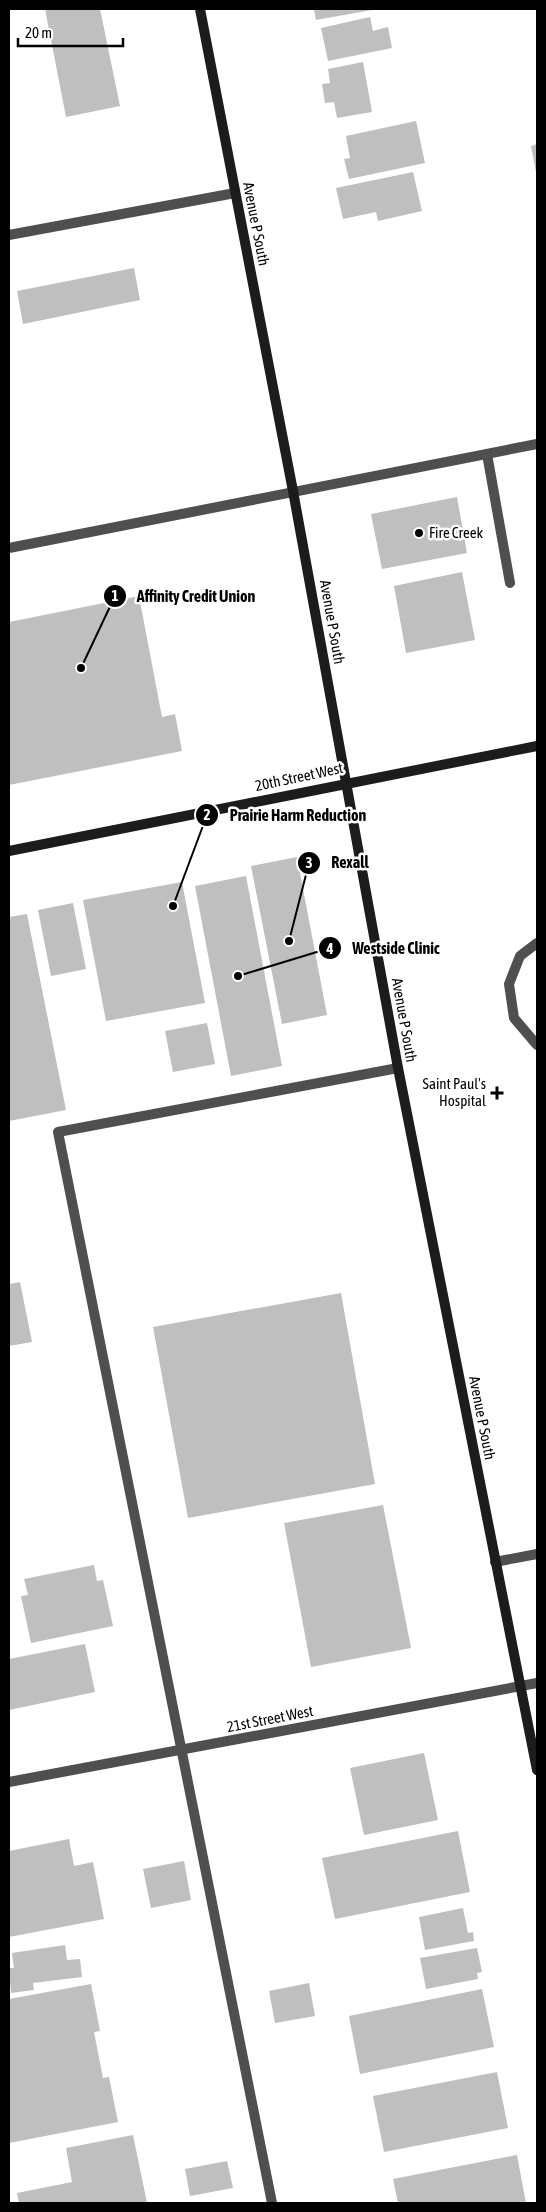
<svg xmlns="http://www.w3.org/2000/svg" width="546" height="2212" font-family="'Asap Condensed',sans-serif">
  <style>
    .building { fill: #bfbfbf }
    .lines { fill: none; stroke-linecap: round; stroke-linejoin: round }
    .service { stroke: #4f4f4f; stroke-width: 10 }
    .minor { stroke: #4f4f4f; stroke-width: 10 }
    .secondary { stroke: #1c1c1c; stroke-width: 10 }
    .poi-dot { fill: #000; stroke: #fff; stroke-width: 2 }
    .labels { text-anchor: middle; stroke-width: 5; stroke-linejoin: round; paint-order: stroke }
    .street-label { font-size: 15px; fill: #000; stroke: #fff }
    .poi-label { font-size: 15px; fill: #000; stroke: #fff; text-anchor: start }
    .leader { fill: none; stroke: #000; stroke-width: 2 }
    .callout-dot { fill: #000; stroke: #fff; stroke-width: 2 }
    .mark-label { font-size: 15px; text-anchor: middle; font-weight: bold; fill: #fff }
    .callout-label { font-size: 16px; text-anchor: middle; font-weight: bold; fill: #000; stroke: #fff; stroke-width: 5; stroke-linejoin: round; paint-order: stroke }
  </style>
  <rect width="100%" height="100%" fill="#fff"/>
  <!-- building -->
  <g class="building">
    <path d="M 45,9 L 100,9 L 120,106 L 66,117 Z"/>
    <path d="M 314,9 L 372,9 L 372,10 L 316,20 Z"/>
    <path d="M 370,17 L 373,31 L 388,27 L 392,48 L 328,61 L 321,28 Z"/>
    <path d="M 363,62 L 372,112 L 337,118 L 334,102 L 325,103 L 322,84 L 330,83 L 328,69 Z"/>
    <path d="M 416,121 L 425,163 L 349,179 L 344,159 L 350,158 L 346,136 Z"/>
    <path d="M 537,144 L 537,172 L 536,172 L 531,146 Z"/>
    <path d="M 413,172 L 422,211 L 378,221 L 376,212 L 343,219 L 336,188 Z"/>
    <path d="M 134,268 L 140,300 L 23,324 L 17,291 Z"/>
    <path d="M 457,497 L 467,553 L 382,569 L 371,514 Z"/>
    <path d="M 462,572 L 475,640 L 406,653 L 394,586 Z"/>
    <path d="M 139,596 L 162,717 L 175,714 L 182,751 L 9,785 L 9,622 Z"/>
    <path d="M 297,857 L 327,1015 L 282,1024 L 251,866 Z"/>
    <path d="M 246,876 L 282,1066 L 231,1076 L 195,886 Z"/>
    <path d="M 182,882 L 205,1003 L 106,1021 L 83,900 Z"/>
    <path d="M 73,903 L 86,969 L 51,976 L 38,910 Z"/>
    <path d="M 27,914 L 66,1110 L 9,1121 L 9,917 Z"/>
    <path d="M 207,1023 L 215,1064 L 173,1072 L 165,1031 Z"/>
    <path d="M 20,1282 L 32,1342 L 9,1346 L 9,1284 Z"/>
    <path d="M 341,1293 L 375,1484 L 188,1518 L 153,1327 Z"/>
    <path d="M 383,1505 L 411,1648 L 311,1667 L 284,1523 Z"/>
    <path d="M 94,1565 L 97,1581 L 103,1580 L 113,1626 L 31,1643 L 21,1596 L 28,1595 L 24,1579 Z"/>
    <path d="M 85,1644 L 95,1692 L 9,1710 L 9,1659 Z"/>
    <path d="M 424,1753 L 438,1820 L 364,1835 L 350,1768 Z"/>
    <path d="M 458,1831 L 470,1892 L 335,1919 L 322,1858 Z"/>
    <path d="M 69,1839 L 74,1866 L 93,1862 L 104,1919 L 9,1937 L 9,1851 Z"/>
    <path d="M 184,1861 L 191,1900 L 151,1908 L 143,1869 Z"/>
    <path d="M 463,1908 L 468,1933 L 473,1932 L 474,1941 L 425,1950 L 419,1917 Z"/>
    <path d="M 65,1945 L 67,1960 L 80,1959 L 82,1977 L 33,1983 L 34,1990 L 11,1993 L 9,1968 L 14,1968 L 12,1953 Z"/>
    <path d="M 477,1948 L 482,1972 L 477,1973 L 478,1979 L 426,1989 L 420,1958 Z"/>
    <path d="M 309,1983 L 315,2016 L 275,2023 L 269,1991 Z"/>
    <path d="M 91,1984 L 100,2031 L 94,2032 L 103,2078 L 109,2077 L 118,2122 L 9,2143 L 9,1999 Z"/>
    <path d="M 482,1989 L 494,2047 L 360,2074 L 349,2016 Z"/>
    <path d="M 497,2072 L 508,2128 L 384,2152 L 373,2096 Z"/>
    <path d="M 133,2135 L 147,2203 L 19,2203 L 17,2193 L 72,2182 L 66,2148 Z"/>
    <path d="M 517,2155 L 526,2203 L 398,2203 L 393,2179 Z"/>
    <path d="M 227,2161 L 233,2188 L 190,2196 L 185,2169 Z"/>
  </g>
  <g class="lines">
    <!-- service -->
    <g class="service">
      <path d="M 9,235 L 235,193"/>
      <path d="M 487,454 L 510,583"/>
      <path d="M 9,548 L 537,444"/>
      <path d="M 537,943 L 520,956 L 509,984 L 514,1018 L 537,1045"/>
      <path d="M 495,1562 L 537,1554"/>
      <path d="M 272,2203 L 58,1132 L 398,1068"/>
    </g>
    <!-- minor -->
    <path class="minor" d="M 9,1782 L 537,1683"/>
    <!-- secondary -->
    <g class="secondary">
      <path d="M 200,9 L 293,491 L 398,1068 L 537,1770"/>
      <path d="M 9,851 L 537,746"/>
    </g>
  </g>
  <!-- markers -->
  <g class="poi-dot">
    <circle cx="419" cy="533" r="5"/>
    <path d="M494.5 1085.5h5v5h5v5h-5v5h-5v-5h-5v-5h5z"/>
  </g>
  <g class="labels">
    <!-- street labels -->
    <g class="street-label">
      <text transform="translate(256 224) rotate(79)" y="5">Avenue P South</text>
      <text transform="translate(332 622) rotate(80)" y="5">Avenue P South</text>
      <text transform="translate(299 777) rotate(-12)" y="5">20th Street West</text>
      <text transform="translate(404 1020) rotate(80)" y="5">Avenue P South</text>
      <text transform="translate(482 1418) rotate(79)" y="5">Avenue P South</text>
      <text transform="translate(270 1719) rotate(-11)" y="5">21st Street West</text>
    </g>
    <!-- poi labels -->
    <g class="poi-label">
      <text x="429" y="538">Fire Creek</text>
      <text x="486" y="1089" text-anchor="end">Saint Paul's<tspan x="486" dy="17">Hospital</tspan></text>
    </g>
  </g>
  <!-- callouts -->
  <path class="leader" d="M81 668L115 596M173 906L207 815M289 941L309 863M238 976L330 948"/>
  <g class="callout-dot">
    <circle cx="81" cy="668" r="5"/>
    <circle cx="173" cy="906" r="5"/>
    <circle cx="289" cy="941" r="5"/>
    <circle cx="238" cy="976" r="5"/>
    <circle cx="115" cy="596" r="12"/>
    <circle cx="207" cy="815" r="12"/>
    <circle cx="309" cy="863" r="12"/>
    <circle cx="330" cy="948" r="12"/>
  </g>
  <g class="mark-label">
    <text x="115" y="601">1</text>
    <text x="207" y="820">2</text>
    <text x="309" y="868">3</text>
    <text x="330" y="954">4</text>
  </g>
  <g class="callout-label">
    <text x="196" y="602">Affinity Credit Union</text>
    <text x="298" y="821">Prairie Harm Reduction</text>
    <text x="350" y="868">Rexall</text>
    <text x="396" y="954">Westside Clinic</text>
  </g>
  <!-- border -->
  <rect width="546" height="2212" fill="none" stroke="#000000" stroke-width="20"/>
  <!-- scale -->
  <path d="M18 38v8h105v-8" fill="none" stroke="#000000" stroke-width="2.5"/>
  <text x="25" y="38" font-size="15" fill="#000000" stroke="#ffffff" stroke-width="4" paint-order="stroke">20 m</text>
</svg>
